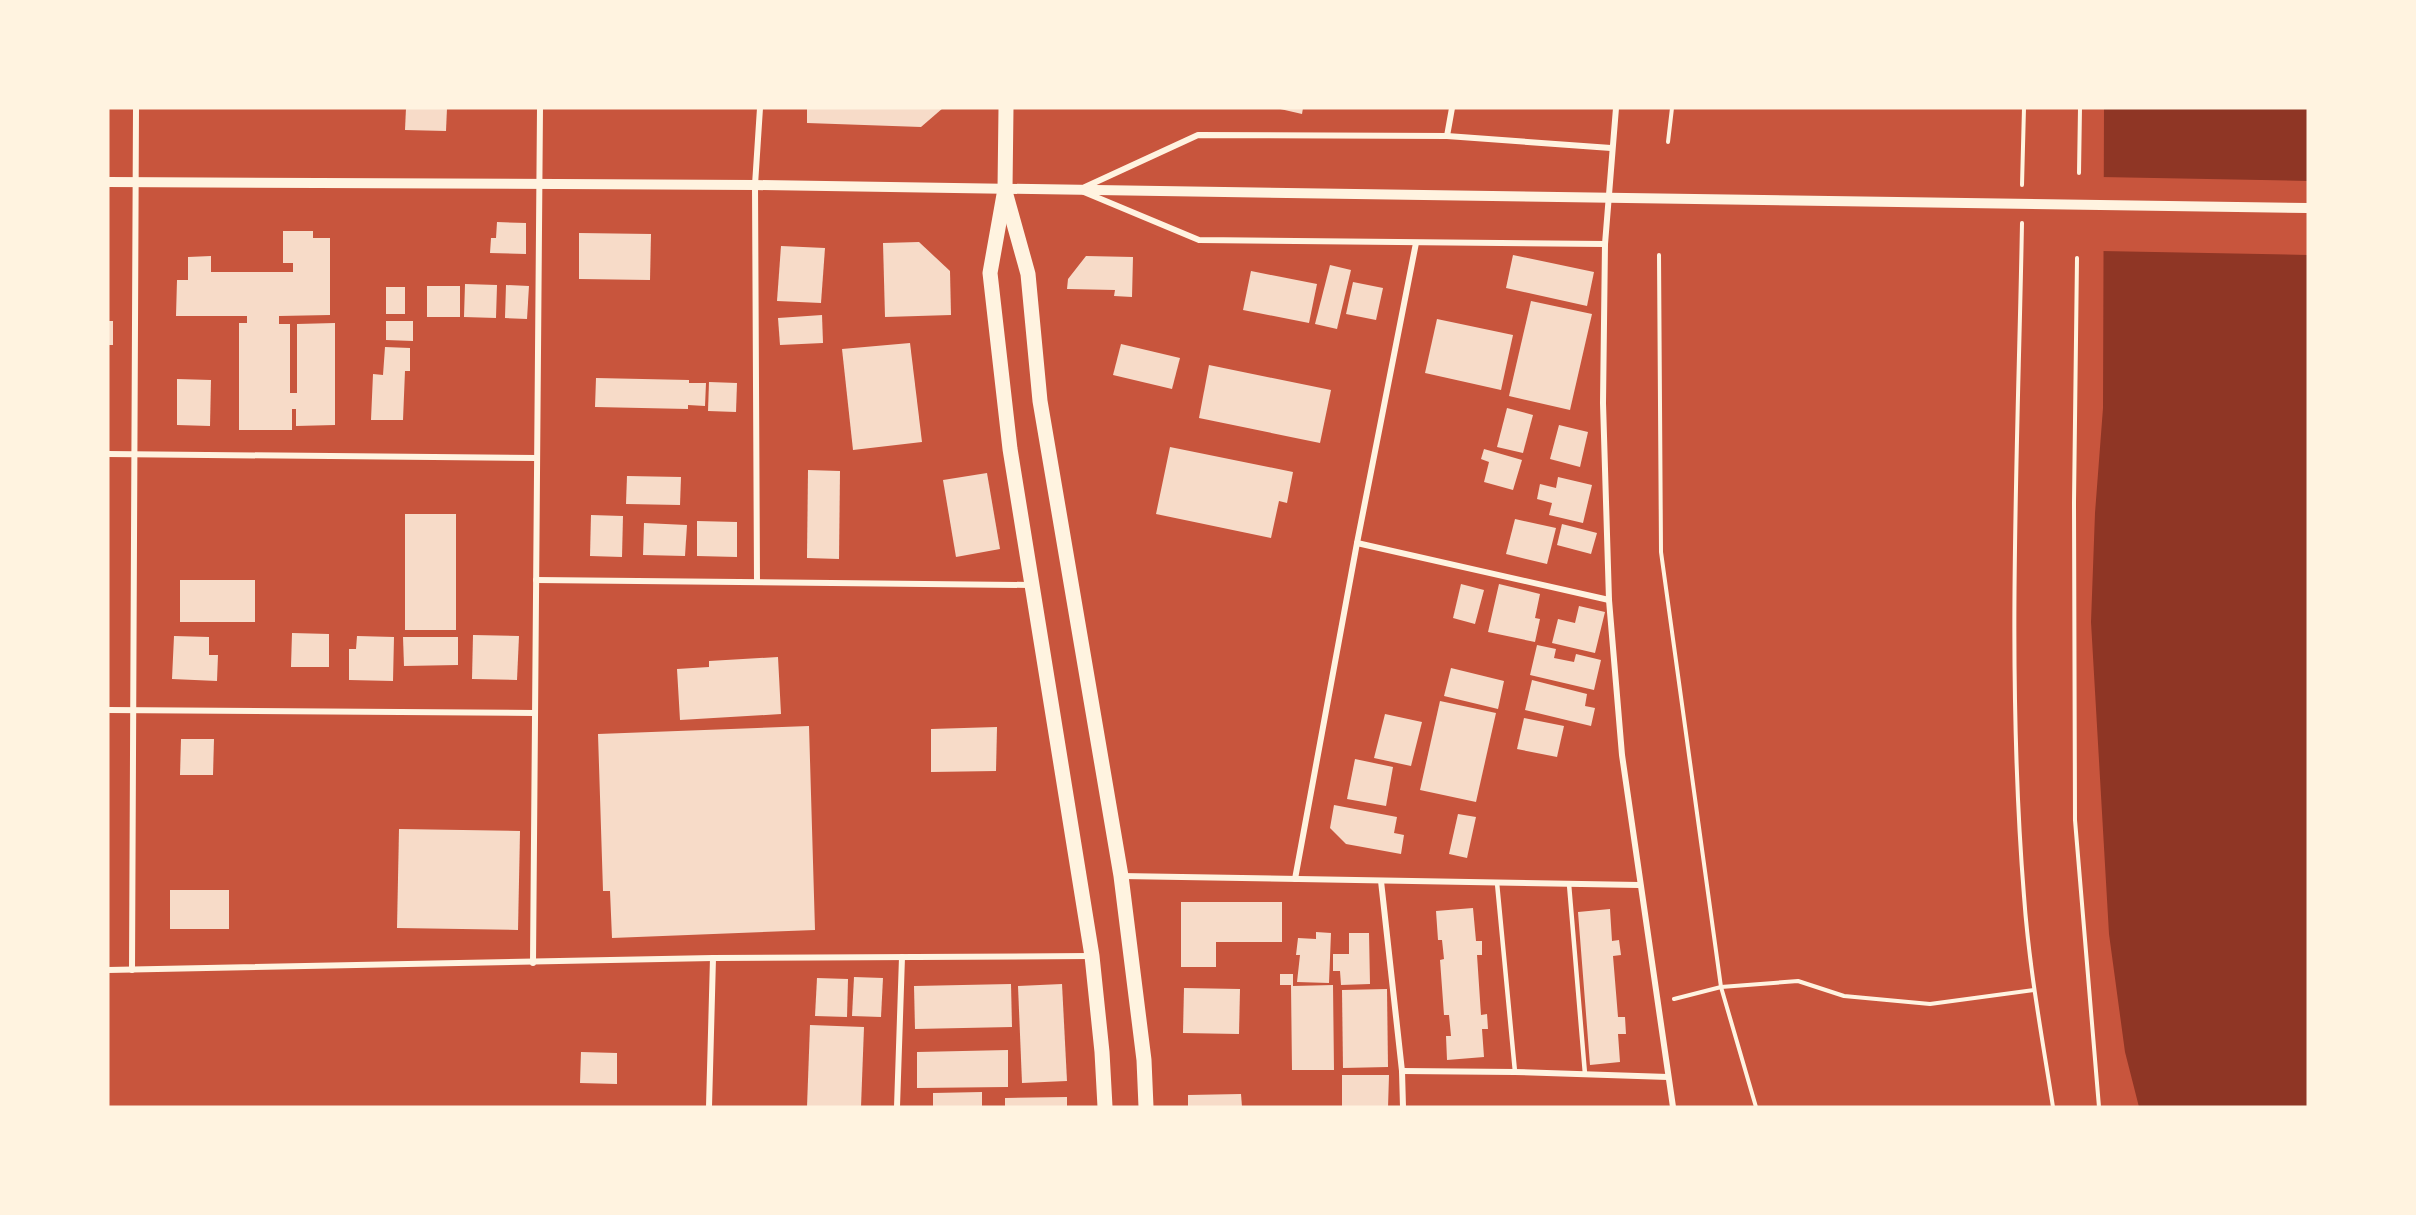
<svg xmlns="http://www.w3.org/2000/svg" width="2416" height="1215" font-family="'Space Grotesk',sans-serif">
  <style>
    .water { fill: #8f3625 }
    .pier { fill: #c8553d }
    .building { fill: #f7dbc8 }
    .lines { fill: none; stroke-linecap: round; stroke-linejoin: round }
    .path { stroke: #fff3e0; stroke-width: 4 }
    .service { stroke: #fff3e0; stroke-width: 4.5 }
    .minor { stroke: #fff3e0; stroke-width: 6 }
    .tertiary { stroke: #fff3e0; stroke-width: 10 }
    .primary { stroke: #fff3e0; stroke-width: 15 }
  </style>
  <rect width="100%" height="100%" fill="#c8553d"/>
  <!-- water -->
  <path class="water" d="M 2104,108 L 2308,108 L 2308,1107 L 2139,1107 L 2125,1052 L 2109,934 L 2091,622 L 2095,513 L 2103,408 Z"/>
  <!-- pier -->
  <path class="pier" d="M 2101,177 L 2308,181 L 2308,255 L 2101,251 Z"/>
  <!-- building -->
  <g class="building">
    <path d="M 406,108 L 447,108 L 446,131 L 405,130 Z"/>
    <path d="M 807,108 L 943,108 L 921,127 L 807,123 Z"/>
    <path d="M 1276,108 L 1303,108 L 1302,114 Z"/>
    <path d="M 497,222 L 526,223 L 526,254 L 490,253 L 491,238 L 496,238 Z"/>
    <path d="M 283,231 L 313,231 L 313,238 L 330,238 L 330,315 L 279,316 L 279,324 L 290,324 L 290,393 L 297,393 L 297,324 L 335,323 L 335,425 L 296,426 L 296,409 L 292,409 L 292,430 L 239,430 L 239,323 L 247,323 L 247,316 L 176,316 L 177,280 L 188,280 L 188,257 L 211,256 L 211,272 L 293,272 L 293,263 L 283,263 Z"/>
    <path d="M 579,233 L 651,234 L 650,280 L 579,279 Z"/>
    <path d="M 919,242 L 950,271 L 951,315 L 885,317 L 883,243 Z"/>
    <path d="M 781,246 L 825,248 L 821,303 L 777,301 Z"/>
    <path d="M 1513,255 L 1594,272 L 1587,306 L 1506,288 Z"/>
    <path d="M 1086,256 L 1133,257 L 1132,297 L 1114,296 L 1115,290 L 1067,289 L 1068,279 Z"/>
    <path d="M 1330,265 L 1351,270 L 1337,329 L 1315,324 Z"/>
    <path d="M 1251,271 L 1317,284 L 1309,323 L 1243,310 Z"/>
    <path d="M 1353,282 L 1383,288 L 1376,320 L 1346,314 Z"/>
    <path d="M 465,284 L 497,285 L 496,318 L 464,317 Z"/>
    <path d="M 506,285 L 529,286 L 527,319 L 505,318 Z"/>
    <rect x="427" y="286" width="33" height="31"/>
    <rect x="386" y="287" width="19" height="27"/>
    <path d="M 1531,301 L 1592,314 L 1570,410 L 1509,396 Z"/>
    <path d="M 822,315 L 823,343 L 780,345 L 778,318 Z"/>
    <path d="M 1437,319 L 1513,335 L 1501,390 L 1425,373 Z"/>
    <rect x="108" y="321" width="5" height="24"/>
    <path d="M 386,321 L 413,321 L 413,341 L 386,340 Z"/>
    <path d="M 910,343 L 922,442 L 853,450 L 842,349 Z"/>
    <path d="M 1121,344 L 1180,358 L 1172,389 L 1113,375 Z"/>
    <path d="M 385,347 L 410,348 L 410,371 L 405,371 L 403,420 L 371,420 L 373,374 L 383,375 Z"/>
    <path d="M 1209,365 L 1331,390 L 1320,443 L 1199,418 Z"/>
    <path d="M 596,378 L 689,380 L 689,383 L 706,383 L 705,406 L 688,405 L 688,409 L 595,407 Z"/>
    <path d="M 177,379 L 211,380 L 210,426 L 177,425 Z"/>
    <path d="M 709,382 L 737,383 L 736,412 L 708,411 Z"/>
    <path d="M 1507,408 L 1533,415 L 1523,453 L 1497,447 Z"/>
    <path d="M 1559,425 L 1588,432 L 1580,467 L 1550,459 Z"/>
    <path d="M 1170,447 L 1293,472 L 1287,503 L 1279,501 L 1271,538 L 1156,514 Z"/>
    <path d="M 1484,449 L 1522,460 L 1513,490 L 1484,482 L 1489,462 L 1481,459 Z"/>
    <path d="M 808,470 L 840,471 L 839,559 L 807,558 Z"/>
    <path d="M 987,473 L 1000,549 L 956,557 L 943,480 Z"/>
    <path d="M 627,476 L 681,477 L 680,505 L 626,504 Z"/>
    <path d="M 1558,477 L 1592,485 L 1583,523 L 1549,515 L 1552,503 L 1537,499 L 1540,484 L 1556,488 Z"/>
    <rect x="405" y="514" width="51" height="116"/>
    <path d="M 591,515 L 623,516 L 622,557 L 590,556 Z"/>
    <path d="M 1515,519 L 1556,528 L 1547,564 L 1506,554 Z"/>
    <path d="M 697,521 L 737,522 L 737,557 L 697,556 Z"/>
    <path d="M 644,523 L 687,525 L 685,556 L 643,555 Z"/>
    <path d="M 1562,524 L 1597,533 L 1591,554 L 1557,545 Z"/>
    <rect x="180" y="580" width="75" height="42"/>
    <path d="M 1461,584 L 1484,590 L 1475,624 L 1453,618 Z"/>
    <path d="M 1499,584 L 1540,594 L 1535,618 L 1540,619 L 1535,642 L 1488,632 Z"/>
    <path d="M 1579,606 L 1605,612 L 1595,653 L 1552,643 L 1558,619 L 1575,623 Z"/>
    <path d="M 292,633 L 329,634 L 329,667 L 291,667 Z"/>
    <path d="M 473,635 L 519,636 L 517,680 L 472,679 Z"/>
    <path d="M 174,636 L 209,637 L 209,655 L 218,655 L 217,681 L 172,679 Z"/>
    <path d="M 357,636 L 394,637 L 393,681 L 349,680 L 349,649 L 356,649 Z"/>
    <path d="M 403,637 L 458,637 L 458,665 L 404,666 Z"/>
    <path d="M 1537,645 L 1556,649 L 1554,658 L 1574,662 L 1576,654 L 1601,660 L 1594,690 L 1530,675 Z"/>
    <path d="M 778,657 L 781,714 L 680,720 L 677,669 L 709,667 L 709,661 Z"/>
    <path d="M 1451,668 L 1504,681 L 1498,709 L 1444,696 Z"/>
    <path d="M 1532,680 L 1587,694 L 1585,706 L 1595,708 L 1591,726 L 1525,710 Z"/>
    <path d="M 1440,701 L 1496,713 L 1476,802 L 1420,790 Z"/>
    <path d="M 1385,714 L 1422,722 L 1411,766 L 1374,758 Z"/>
    <path d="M 1524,718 L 1564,726 L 1557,757 L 1517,749 Z"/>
    <path d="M 809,726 L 815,930 L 612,938 L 610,891 L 603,891 L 598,734 Z"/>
    <path d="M 997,727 L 996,771 L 931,772 L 931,729 Z"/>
    <path d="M 181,739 L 214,739 L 213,775 L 180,775 Z"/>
    <path d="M 1355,759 L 1393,767 L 1386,806 L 1347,799 Z"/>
    <path d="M 1334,805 L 1397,817 L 1394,833 L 1404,835 L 1401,854 L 1346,844 L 1330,828 Z"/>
    <path d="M 1458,814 L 1476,817 L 1467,858 L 1449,854 Z"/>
    <path d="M 399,829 L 520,831 L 518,930 L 397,928 Z"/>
    <rect x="170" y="890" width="59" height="39"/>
    <path d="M 1181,902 L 1282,902 L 1282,942 L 1216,942 L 1216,967 L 1181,967 Z"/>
    <path d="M 1473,908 L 1476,941 L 1482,941 L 1482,955 L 1477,955 L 1481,1015 L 1487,1014 L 1488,1029 L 1482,1029 L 1484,1057 L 1447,1060 L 1446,1036 L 1451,1036 L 1449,1015 L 1444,1015 L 1440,960 L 1444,959 L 1442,940 L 1438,940 L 1436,911 Z"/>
    <path d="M 1610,909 L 1612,941 L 1619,940 L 1621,955 L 1613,956 L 1618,1017 L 1625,1017 L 1626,1034 L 1618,1034 L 1620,1062 L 1590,1065 L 1578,912 Z"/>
    <path d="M 1316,932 L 1331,933 L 1329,983 L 1297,982 L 1300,955 L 1296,955 L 1298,938 L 1316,939 Z"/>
    <path d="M 1349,933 L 1369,933 L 1370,984 L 1341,985 L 1340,971 L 1333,971 L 1333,954 L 1349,954 Z"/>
    <path d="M 1280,974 L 1293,974 L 1293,986 L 1333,985 L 1334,1070 L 1292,1070 L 1291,985 L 1280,985 Z"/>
    <path d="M 854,977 L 883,978 L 881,1017 L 852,1016 Z"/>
    <path d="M 817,978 L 848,979 L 847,1017 L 815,1016 Z"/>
    <path d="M 1011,984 L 1012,1027 L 915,1029 L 914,986 Z"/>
    <path d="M 1062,984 L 1067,1081 L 1022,1083 L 1018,986 Z"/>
    <path d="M 1184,988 L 1240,989 L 1239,1034 L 1183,1033 Z"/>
    <path d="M 1387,989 L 1388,1067 L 1343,1068 L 1342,990 Z"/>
    <path d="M 810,1025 L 864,1027 L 861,1107 L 807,1107 Z"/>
    <path d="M 1008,1050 L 1008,1087 L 917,1088 L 917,1052 Z"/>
    <path d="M 581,1052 L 617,1053 L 617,1084 L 580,1083 Z"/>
    <path d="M 1342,1075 L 1389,1075 L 1388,1107 L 1342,1107 Z"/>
    <path d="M 982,1092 L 982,1107 L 933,1107 L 933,1093 Z"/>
    <path d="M 1241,1094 L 1242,1107 L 1188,1107 L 1188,1095 Z"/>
    <path d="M 1067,1097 L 1067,1107 L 1005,1107 L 1005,1098 Z"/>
  </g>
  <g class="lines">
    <!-- path -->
    <g class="path">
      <path d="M 1668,142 L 1672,108"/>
      <path d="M 2079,173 L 2080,108"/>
      <path d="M 2022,185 L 2024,108"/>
      <path d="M 2022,223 C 2018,447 2006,673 2024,896 C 2029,967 2042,1037 2053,1107"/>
      <path d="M 1659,255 L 1661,552 L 1721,987 L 1756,1107"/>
      <path d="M 2077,258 L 2074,502 L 2075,820 L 2099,1107"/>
      <path d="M 1674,999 L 1721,987 L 1798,981 L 1844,996 L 1930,1004 L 2034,990"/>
    </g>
    <!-- service -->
    <g class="service">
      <path d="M 1497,883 L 1515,1072"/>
      <path d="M 1569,884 L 1585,1074"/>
    </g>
    <!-- minor -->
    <g class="minor">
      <path d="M 1616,108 L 1605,244 L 1603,403 L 1609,600 L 1622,755 L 1673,1107"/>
      <path d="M 1447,136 L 1452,108"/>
      <path d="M 1085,187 L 1198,135 L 1447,136 L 1611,148"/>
      <path d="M 1084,192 L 1199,240 L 1605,244"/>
      <path d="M 108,454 L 537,458"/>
      <path d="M 1357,543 L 1609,600"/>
      <path d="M 536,580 L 1030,585"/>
      <path d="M 757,582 L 755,185 L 760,108"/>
      <path d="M 108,710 L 535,713"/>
      <path d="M 1121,876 L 1639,885"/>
      <path d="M 1295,879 L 1357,543 L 1416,243"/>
      <path d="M 1381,881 L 1402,1071 L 1403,1107"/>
      <path d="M 533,963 L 540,108"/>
      <path d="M 108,970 L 713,958 L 1091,956"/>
      <path d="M 132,970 L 136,108"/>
      <path d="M 1402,1071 L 1515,1072 L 1668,1077"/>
      <path d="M 709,1107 L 713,958"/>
      <path d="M 897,1107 L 902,957"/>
    </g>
    <!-- tertiary -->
    <path class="tertiary" d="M 108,182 L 755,185 L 2308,208"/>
    <!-- primary -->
    <g class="primary">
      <path d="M 1006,108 L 1005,189 L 990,273 L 1010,449 L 1092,956 L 1102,1052 L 1105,1107"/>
      <path d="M 1006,195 L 1028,274 L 1040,401 L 1121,876 L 1144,1060 L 1146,1107"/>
    </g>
  </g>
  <!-- border -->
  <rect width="2416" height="1215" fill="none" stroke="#fff3e0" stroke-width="219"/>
</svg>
